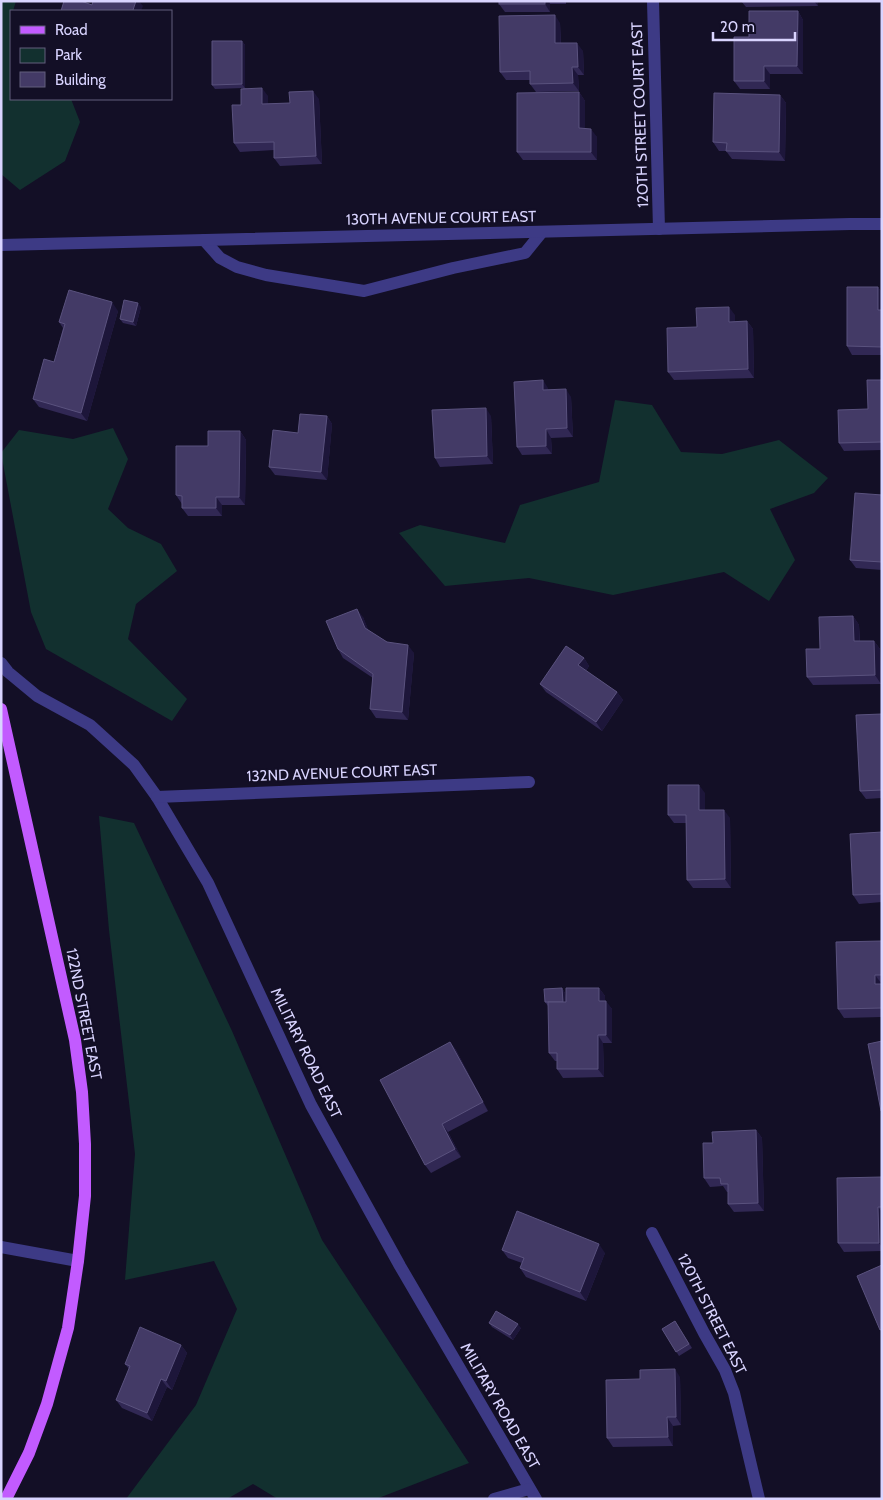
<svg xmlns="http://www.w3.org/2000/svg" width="883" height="1500" font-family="Cabin,sans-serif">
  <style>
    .green { fill: #12302f }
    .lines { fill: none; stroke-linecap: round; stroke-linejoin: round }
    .minor { stroke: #3d3a85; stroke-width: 12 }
    .major { stroke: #c25bff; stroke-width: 12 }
    .wall { fill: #312854 }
    .shaded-wall { fill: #1d163a }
    .building { fill: #433a66; stroke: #5a527e }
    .labels { text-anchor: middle; stroke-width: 4; stroke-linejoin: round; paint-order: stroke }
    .street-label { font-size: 15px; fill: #d9d4ff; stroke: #130f26 }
  </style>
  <rect width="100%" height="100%" fill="#130f26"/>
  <!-- green -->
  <g class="green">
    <path d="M 1,1 L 16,1 L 13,11 L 11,11 L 11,99 L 71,99 L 80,122 L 65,161 L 20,190 L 1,174 Z"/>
    <path d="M 615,400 L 652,405 L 681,452 L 722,454 L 779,440 L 828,478 L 814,493 L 770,509 L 795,560 L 769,601 L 724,572 L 613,595 L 529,578 L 445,586 L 399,533 L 420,525 L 505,543 L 520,505 L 599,482 Z"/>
    <path d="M 113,428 L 128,459 L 108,509 L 128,528 L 161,544 L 177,571 L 136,604 L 128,639 L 187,699 L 172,721 L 46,649 L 31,612 L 1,453 L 19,430 L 73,439 Z"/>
    <path d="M 99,816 L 134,823 L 232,1031 L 322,1240 L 469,1463 L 376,1499 L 278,1499 L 253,1484 L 227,1499 L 126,1499 L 196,1405 L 237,1309 L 214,1261 L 125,1280 L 135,1154 L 109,930 Z"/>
  </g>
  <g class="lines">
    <!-- minor -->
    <g class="minor">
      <path d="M 653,1 L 659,229"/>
      <path d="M 204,240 L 220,258 L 237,267 L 266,275 L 364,291 L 453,268 L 525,253 L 542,232"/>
      <path d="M 1,245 L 850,224 L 882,224"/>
      <path d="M 1,663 L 8,672 L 37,696 L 90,725 L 134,765 L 157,797 L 208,883 L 311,1105 L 400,1266 L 536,1499"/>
      <path d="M 157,797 L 529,782"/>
      <path d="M 652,1233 L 704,1333 L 725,1370 L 734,1393 L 759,1499"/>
      <path d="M 1,1247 L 78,1261"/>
      <path d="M 494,1499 L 529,1489"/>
    </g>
    <!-- major -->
    <path class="major" d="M 1,709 L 75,1040 L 82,1092 L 85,1144 L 85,1196 L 78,1261 L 68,1328 L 47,1404 L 29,1453 L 6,1499"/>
  </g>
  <!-- wall -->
  <g class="wall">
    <path d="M 499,1 L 566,1 L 566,4 L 550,4 L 550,12 L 505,12 L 499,4 Z"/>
    <path d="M 741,1 L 818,1 L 818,6 L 746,7 Z"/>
    <path d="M 798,11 L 803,20 L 803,74 L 770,74 L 770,89 L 740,89 L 734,81 L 749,37 Z"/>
    <path d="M 560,23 L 561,43 L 583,51 L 584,75 L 578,75 L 579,91 L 536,92 L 530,84 L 530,80 L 506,80 L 500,72 Z"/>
    <path d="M 242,41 L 245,45 L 245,88 L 268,96 L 268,104 L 290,103 L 319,99 L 322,164 L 280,166 L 274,158 L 274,150 L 240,152 L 234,143 L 241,105 L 243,88 L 215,89 L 212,85 Z"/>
    <path d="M 579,92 L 585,101 L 585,128 L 597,137 L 597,160 L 523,160 L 517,152 Z"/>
    <path d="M 780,95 L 786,103 L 785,161 L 732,159 L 726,151 L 719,151 L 713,142 Z"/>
    <path d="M 878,287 L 882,293 L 882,355 L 852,355 L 847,346 Z"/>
    <path d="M 141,307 L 136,326 L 123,323 L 120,319 Z"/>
    <path d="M 118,311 L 87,421 L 39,407 L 33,399 L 54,362 L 63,328 L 59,322 Z"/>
    <path d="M 735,315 L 735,322 L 747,321 L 753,329 L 754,378 L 674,380 L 668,372 L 697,327 Z"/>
    <path d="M 882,380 L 882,450 L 844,451 L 839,443 L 868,409 Z"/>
    <path d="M 548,388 L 548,390 L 571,397 L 573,437 L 551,438 L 552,454 L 522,455 L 517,447 Z"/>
    <path d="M 327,416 L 332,424 L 327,480 L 275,475 L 269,467 L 298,433 Z"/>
    <path d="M 491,416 L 493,464 L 440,467 L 435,458 Z"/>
    <path d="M 240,431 L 246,440 L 245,505 L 222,505 L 222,516 L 188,516 L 182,508 L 182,504 L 176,495 L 208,446 Z"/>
    <path d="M 882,495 L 882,570 L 856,568 L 850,560 Z"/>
    <path d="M 853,616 L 859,625 L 860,641 L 874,641 L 880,649 L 881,684 L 813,685 L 807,677 L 820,649 Z"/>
    <path d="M 363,617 L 368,630 L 387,642 L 414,653 L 408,720 L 376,718 L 370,709 L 373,678 L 343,658 L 338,649 Z"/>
    <path d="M 584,658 L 589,666 L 586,671 L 617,692 L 623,700 L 602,731 L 546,692 L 540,684 Z"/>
    <path d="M 882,714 L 882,798 L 866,799 L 860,791 Z"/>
    <path d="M 705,793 L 705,810 L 730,818 L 731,888 L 693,888 L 687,880 L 686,823 L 674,823 L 668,815 Z"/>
    <path d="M 882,832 L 882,902 L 859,904 L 853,895 Z"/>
    <path d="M 882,941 L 882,983 L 881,983 L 881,984 L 882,984 L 882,1017 L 844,1018 L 838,1009 Z"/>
    <path d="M 562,988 L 565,993 L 566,1002 L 599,988 L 605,996 L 605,1001 L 612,1009 L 612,1043 L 603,1043 L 604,1077 L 563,1078 L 557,1069 L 557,1061 L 555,1061 L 549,1053 L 548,1006 L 545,1002 Z"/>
    <path d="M 450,1042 L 456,1050 L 488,1111 L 448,1132 L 461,1157 L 431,1173 L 425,1165 Z"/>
    <path d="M 756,1130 L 762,1138 L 764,1211 L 734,1212 L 728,1204 L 728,1192 L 727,1192 L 723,1186 L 710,1187 L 704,1178 Z"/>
    <path d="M 882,1177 L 882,1251 L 844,1252 L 838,1243 Z"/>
    <path d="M 502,1250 L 605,1253 L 586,1301 L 526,1277 L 520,1268 L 522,1263 L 508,1258 Z"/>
    <path d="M 675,1321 L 692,1348 L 679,1356 L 662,1329 Z"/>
    <path d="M 489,1323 L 521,1328 L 513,1340 L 492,1327 Z"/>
    <path d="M 181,1345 L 187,1353 L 172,1390 L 167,1387 L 152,1421 L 122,1408 L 116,1400 L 129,1369 L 125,1364 Z"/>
    <path d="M 680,1377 L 681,1425 L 673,1426 L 673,1446 L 613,1447 L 607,1438 L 640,1379 Z"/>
  </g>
  <!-- shaded-wall -->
  <g class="shaded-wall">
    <path d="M 136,1 L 139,1 L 143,6 L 141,11 L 134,11 L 133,10 Z"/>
    <path d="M 545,1 L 549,1 L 550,4 L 550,12 L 545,4 Z"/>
    <path d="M 814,1 L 818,1 L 818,6 Z"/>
    <path d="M 798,11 L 803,20 L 803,74 L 797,66 Z"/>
    <path d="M 555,15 L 560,23 L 561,51 L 555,43 Z"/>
    <path d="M 242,41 L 245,45 L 245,88 L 242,84 Z"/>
    <path d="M 577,43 L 583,51 L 584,75 L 578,67 Z"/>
    <path d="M 764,66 L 770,74 L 770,89 L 764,81 Z"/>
    <path d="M 572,67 L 578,75 L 579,91 L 573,83 Z"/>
    <path d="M 262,88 L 268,96 L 268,112 L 262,104 Z"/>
    <path d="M 313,91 L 319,99 L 322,164 L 316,156 Z"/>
    <path d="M 579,92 L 585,101 L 585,137 L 579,128 Z"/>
    <path d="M 780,95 L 786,103 L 785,161 L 779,152 Z"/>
    <path d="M 591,129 L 597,137 L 597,160 L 591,152 Z"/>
    <path d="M 878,287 L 882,293 L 882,316 L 878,310 Z"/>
    <path d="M 112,302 L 118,311 L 87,421 L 81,413 Z"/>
    <path d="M 138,303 L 141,307 L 136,326 L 133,322 Z"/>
    <path d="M 729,307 L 735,315 L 735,330 L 729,322 Z"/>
    <path d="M 747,321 L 753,329 L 754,378 L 748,369 Z"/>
    <path d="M 543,380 L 548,388 L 549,398 L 543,390 Z"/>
    <path d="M 566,389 L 571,397 L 573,437 L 567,428 Z"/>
    <path d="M 486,408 L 491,416 L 493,464 L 487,456 Z"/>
    <path d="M 327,416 L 332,424 L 327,480 L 321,472 Z"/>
    <path d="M 546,429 L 551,438 L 552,454 L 546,446 Z"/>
    <path d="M 240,431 L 246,440 L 245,505 L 239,497 Z"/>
    <path d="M 216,497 L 222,505 L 222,516 L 216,508 Z"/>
    <path d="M 357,609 L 363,617 L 371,636 L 365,628 Z"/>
    <path d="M 853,616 L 859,625 L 860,650 L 854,641 Z"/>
    <path d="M 874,641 L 880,649 L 881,684 L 875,675 Z"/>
    <path d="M 408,645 L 414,653 L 408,720 L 402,712 Z"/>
    <path d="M 584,658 L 589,666 L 584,674 L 578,665 Z"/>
    <path d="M 617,692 L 623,700 L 602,731 L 596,722 Z"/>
    <path d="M 699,785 L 705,793 L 705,819 L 699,810 Z"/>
    <path d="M 724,810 L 730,818 L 731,888 L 725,879 Z"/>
    <path d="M 875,975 L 881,983 L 881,993 L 875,984 Z"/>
    <path d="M 562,988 L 565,993 L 566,1006 L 563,1002 Z"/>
    <path d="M 599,988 L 605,996 L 605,1009 L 599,1001 Z"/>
    <path d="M 606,1001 L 612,1009 L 612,1043 L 606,1035 Z"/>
    <path d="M 598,1035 L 603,1043 L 604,1077 L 598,1069 Z"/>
    <path d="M 450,1042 L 456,1050 L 488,1111 L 483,1102 Z"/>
    <path d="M 442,1124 L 448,1132 L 461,1157 L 455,1149 Z"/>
    <path d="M 756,1130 L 762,1138 L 764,1211 L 758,1203 Z"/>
    <path d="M 878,1207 L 882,1212 L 882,1247 L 879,1243 Z"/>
    <path d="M 599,1244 L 605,1253 L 586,1301 L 580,1292 Z"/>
    <path d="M 518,1324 L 521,1328 L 513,1340 L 510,1335 Z"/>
    <path d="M 181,1345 L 187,1353 L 172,1390 L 166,1381 Z"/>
    <path d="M 675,1369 L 680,1377 L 681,1425 L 676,1417 Z"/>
    <path d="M 161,1379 L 167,1387 L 152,1421 L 147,1413 Z"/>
    <path d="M 667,1417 L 673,1426 L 673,1446 L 668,1437 Z"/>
  </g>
  <!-- building -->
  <g class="building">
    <path d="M 64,1 L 81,1 L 92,5 L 93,1 L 136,1 L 133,10 L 136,11 L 61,11 Z"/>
    <rect x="499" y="1" width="46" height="3"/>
    <path d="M 749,11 L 798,11 L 797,66 L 764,66 L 764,81 L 734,81 L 734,37 L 749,37 Z"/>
    <path d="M 555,15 L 555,43 L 577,43 L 578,67 L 572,67 L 573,83 L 530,84 L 530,71 L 500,72 L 499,16 Z"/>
    <path d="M 212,41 L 242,41 L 242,84 L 212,85 Z"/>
    <path d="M 262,88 L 262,104 L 290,103 L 289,92 L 313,91 L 316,156 L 274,158 L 274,142 L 234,143 L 232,105 L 241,105 L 241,89 Z"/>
    <path d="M 579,92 L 579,128 L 591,129 L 591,152 L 517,152 L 517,93 Z"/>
    <path d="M 714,93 L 780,95 L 779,152 L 726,151 L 727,143 L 713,142 Z"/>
    <path d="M 847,287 L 878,287 L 878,310 L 882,310 L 882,347 L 847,346 Z"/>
    <path d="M 69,290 L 112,302 L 81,413 L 33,399 L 44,359 L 54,362 L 65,324 L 59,322 Z"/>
    <path d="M 124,300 L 138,303 L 133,322 L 120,319 Z"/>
    <path d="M 729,307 L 729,322 L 747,321 L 748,369 L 668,372 L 667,328 L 697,327 L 696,308 Z"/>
    <path d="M 543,380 L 543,390 L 566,389 L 567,428 L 546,429 L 546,446 L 517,447 L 514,382 Z"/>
    <path d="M 867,380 L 882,380 L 882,442 L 839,443 L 838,410 L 868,409 Z"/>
    <path d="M 486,408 L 487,456 L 435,458 L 432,410 Z"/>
    <path d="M 300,414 L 327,416 L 321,472 L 269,467 L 273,430 L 298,433 Z"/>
    <path d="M 208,431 L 240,431 L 239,497 L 216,497 L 216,508 L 182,508 L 182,496 L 176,495 L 176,446 L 208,446 Z"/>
    <path d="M 855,493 L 882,495 L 882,562 L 850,560 Z"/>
    <path d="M 357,609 L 365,628 L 387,642 L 408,645 L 402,712 L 370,709 L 373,674 L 338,649 L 326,621 Z"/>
    <path d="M 853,616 L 854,641 L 874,641 L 875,675 L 807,677 L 806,649 L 820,649 L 819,617 Z"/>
    <path d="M 566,646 L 584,658 L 578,665 L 617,692 L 596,722 L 540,684 Z"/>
    <path d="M 882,714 L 882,790 L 860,791 L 856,715 Z"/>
    <path d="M 668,785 L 699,785 L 699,810 L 724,810 L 725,879 L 687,880 L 686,815 L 668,815 Z"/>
    <path d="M 882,832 L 882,894 L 853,895 L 850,834 Z"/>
    <path d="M 882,941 L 882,975 L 875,975 L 875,984 L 882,984 L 882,1008 L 838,1009 L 836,942 Z"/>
    <path d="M 562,988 L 563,1002 L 545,1002 L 544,989 Z"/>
    <path d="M 566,988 L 599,988 L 599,1001 L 606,1001 L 606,1035 L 598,1035 L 598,1069 L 557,1069 L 557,1053 L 549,1053 L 548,1002 L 566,1002 Z"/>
    <path d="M 882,1041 L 882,1111 L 881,1111 L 868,1044 Z"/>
    <path d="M 450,1042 L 483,1102 L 442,1124 L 455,1149 L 425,1165 L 380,1080 Z"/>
    <path d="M 756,1130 L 758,1203 L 728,1204 L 728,1184 L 721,1184 L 720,1178 L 704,1178 L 703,1143 L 713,1143 L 712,1132 Z"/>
    <path d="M 882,1177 L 882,1207 L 878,1207 L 879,1243 L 838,1243 L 837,1178 Z"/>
    <path d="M 517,1211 L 599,1244 L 580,1292 L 520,1268 L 524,1258 L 502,1250 Z"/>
    <path d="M 882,1265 L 882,1329 L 880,1330 L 857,1276 Z"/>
    <path d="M 496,1311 L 518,1324 L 510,1335 L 489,1323 Z"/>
    <path d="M 675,1321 L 689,1344 L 676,1352 L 662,1329 Z"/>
    <path d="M 140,1327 L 181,1345 L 166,1381 L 161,1379 L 147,1413 L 116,1400 L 130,1366 L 125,1364 Z"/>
    <path d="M 675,1369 L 676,1417 L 667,1417 L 668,1437 L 607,1438 L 606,1380 L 640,1379 L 640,1370 Z"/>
  </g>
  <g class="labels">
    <!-- street labels -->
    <g class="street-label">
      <text transform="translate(640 115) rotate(-92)" y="5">12OTH STREET COURT EAST</text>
      <text transform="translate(441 218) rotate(-1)" y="5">130TH AVENUE COURT EAST</text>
      <text transform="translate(342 773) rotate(-2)" y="5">132ND AVENUE COURT EAST</text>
      <text transform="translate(84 1014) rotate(79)" y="5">122ND STREET EAST</text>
      <text transform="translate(306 1053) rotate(64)" y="5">MILITARY ROAD EAST</text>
      <text transform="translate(712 1314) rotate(63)" y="5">120TH STREET EAST</text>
      <text transform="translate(500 1406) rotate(60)" y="5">MILITARY ROAD EAST</text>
    </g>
  </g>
  <!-- border -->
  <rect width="883" height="1500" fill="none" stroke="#d9d4ff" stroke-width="5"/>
  <!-- legend -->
  <rect x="10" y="10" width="162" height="90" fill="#130f26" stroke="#625e7d"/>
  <rect x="20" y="26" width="25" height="8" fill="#c25bff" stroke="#625e7d"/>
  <text x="55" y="35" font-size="15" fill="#d9d4ff">Road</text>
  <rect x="20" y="48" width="25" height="15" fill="#12302f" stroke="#625e7d"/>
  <text x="55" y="60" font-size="15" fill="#d9d4ff">Park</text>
  <rect x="20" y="72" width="25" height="15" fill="#433a66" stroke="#625e7d"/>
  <text x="55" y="85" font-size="15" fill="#d9d4ff">Building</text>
  <!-- scale -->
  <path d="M713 32v8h82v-8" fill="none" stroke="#d9d4ff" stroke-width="2.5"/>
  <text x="720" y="32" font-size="15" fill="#d9d4ff" stroke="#130f26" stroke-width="4" paint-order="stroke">20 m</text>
</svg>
